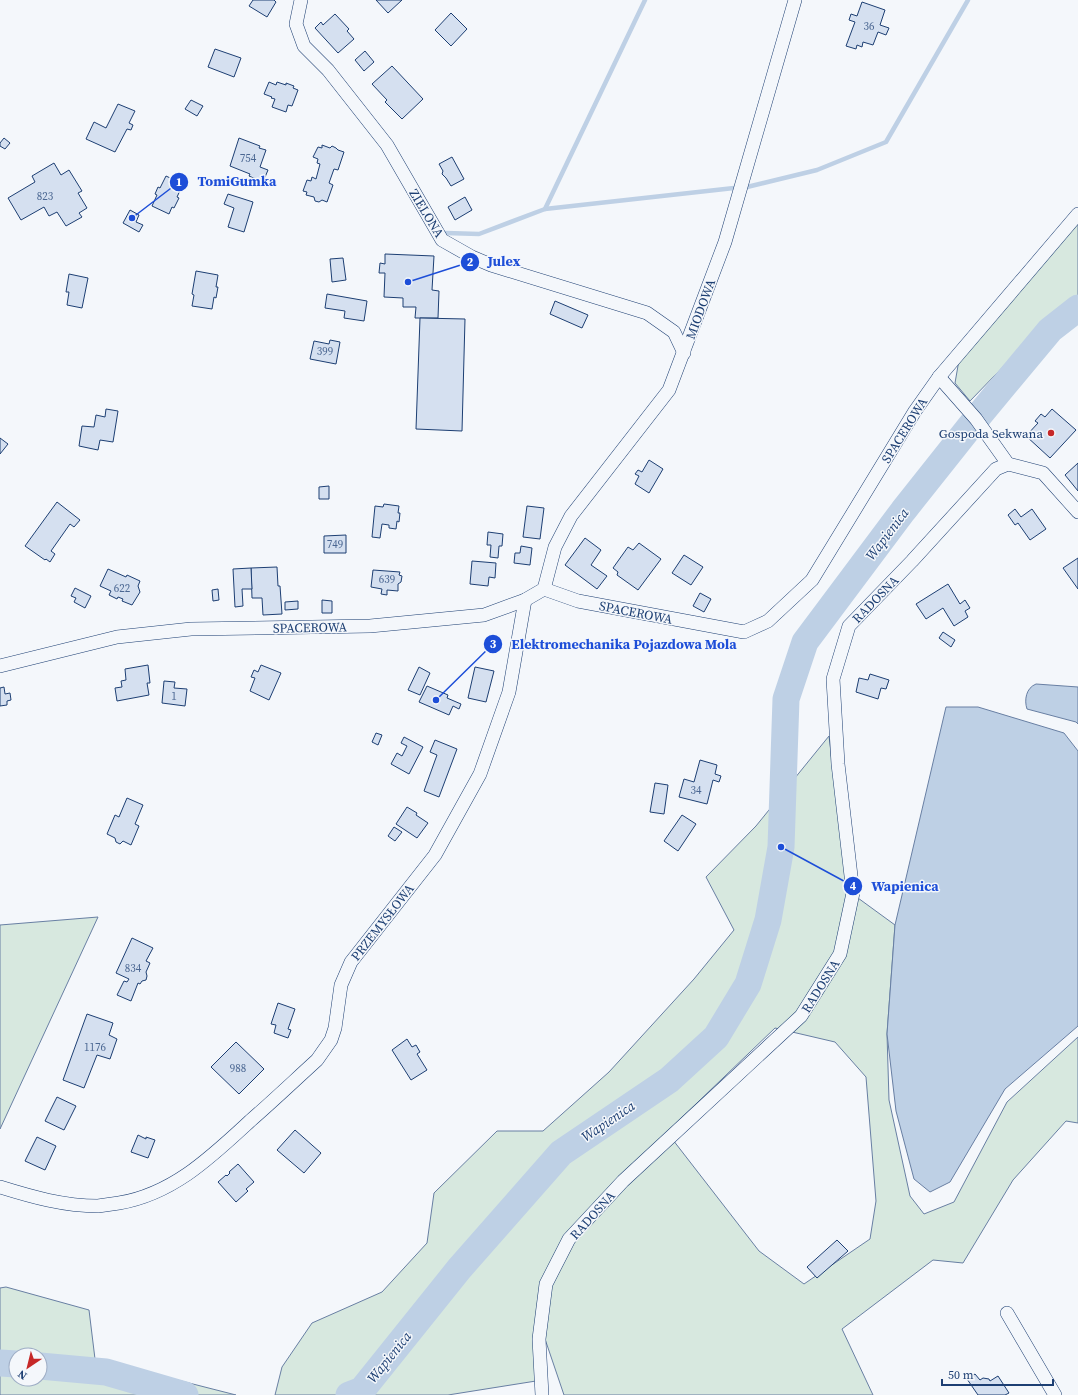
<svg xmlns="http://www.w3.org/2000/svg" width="1078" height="1395" font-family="'Source Serif 4',serif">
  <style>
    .green { fill: #d7e8df; stroke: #687fa3; fill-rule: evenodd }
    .water { fill: #bed0e5; stroke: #687fa3 }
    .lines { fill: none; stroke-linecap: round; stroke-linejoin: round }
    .stream { stroke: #bed0e5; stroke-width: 4.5 }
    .river { stroke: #bed0e5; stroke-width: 27 }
    .building { fill: #d5e0f0; stroke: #1d3f73 }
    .street-casing { stroke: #1d3f73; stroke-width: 14 }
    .street { stroke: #f4f7fb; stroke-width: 13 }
    .poi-dot { fill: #c62828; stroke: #f4f7fb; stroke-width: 1.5 }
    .labels { text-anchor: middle; stroke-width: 3; stroke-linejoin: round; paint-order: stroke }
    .number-label { font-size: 11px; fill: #4b6792 }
    .street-label { font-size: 13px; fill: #1d3f73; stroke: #f4f7fb }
    .poi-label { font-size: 13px; fill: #1d3f73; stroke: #f4f7fb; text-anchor: end }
    .water-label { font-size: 14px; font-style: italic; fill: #1d3f73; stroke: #f4f7fb }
    .leader { fill: none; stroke: #1d4ed8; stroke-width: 1.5 }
    .callout-dot { fill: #1d4ed8; stroke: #f4f7fb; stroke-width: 1.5 }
    .mark-label { font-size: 12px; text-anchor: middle; font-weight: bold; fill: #fff }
    .callout-label { font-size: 14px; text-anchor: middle; font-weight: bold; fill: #1d4ed8; stroke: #f4f7fb; stroke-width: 3; stroke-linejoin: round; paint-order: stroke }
  </style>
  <rect width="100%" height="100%" fill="#f4f7fb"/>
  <!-- green -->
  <g class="green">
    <path d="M 1078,221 L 1078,295 L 1056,312 L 970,401 L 955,383 L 959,360 Z"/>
    <path d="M 829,736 L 847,890 L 895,925 L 887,1034 L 889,1100 L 910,1196 L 924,1214 L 954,1202 L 1007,1102 L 1078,1037 L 1078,1123 L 1066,1121 L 1013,1180 L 963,1263 L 933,1260 L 842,1329 L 873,1395 L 564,1395 L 545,1339 L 551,1285 L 573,1241 L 626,1185 L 673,1140 L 759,1251 L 804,1284 L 870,1239 L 876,1201 L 866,1077 L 835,1042 L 775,1028 L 620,1177 L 542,1283 L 536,1381 L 448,1395 L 275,1395 L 282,1367 L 312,1323 L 382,1292 L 427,1243 L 434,1193 L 497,1131 L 543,1131 L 609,1072 L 694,979 L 734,930 L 706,877 L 756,826 Z"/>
    <path d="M 98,917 L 0,1129 L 0,925 Z"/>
    <path d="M 6,1287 L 89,1310 L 95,1359 L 236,1395 L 0,1395 L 0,1288 ZM 16,1355 L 40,1355 L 40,1379 L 16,1379 Z"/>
  </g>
  <!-- water -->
  <g class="water">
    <path d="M 1036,684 L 1078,687 L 1078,724 L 1076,722 L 1027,709 C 1024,700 1026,688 1036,684 Z"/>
    <path d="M 946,707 L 978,707 L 1064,733 L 1078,751 L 1078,1026 L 1005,1089 L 950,1182 L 930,1192 L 914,1179 L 896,1111 L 887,1034 L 895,925 Z"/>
  </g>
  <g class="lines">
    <!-- stream -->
    <g class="stream">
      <path d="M 747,187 L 817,170 L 886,142 L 968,0"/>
      <path d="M 545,209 L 645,0"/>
      <path d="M 446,233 L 479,234 L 545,209 L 734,188"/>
    </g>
    <!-- river -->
    <g class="river">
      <path d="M 0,1363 L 16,1364"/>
      <path d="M 40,1366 L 106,1372 L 185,1395"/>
      <path d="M 349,1395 L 362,1390 L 459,1269 L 561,1153 L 669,1080 L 716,1037 L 748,984 L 768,920 L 781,847 L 786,699 L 805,642 L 903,511 L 976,419 L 1050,330 L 1078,308"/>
    </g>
  </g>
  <!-- building -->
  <g class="building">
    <path d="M 253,0 L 274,0 L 276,2 L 267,17 L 249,6 Z"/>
    <path d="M 376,0 L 402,0 L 388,13 Z"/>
    <path d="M 862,2 L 885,10 L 880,25 L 889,28 L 886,35 L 878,32 L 873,45 L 863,42 L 862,47 L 857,45 L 856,49 L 846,46 L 855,22 L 849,20 L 851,14 L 857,16 Z"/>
    <path d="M 451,13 L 467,29 L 451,46 L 435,30 Z"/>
    <path d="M 335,14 L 349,29 L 347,31 L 354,39 L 338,53 L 315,28 L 321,22 L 323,25 Z"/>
    <path d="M 215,49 L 241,58 L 234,77 L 208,67 Z"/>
    <path d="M 365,51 L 374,62 L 364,71 L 355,60 Z"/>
    <path d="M 392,66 L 423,99 L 402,119 L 385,102 L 387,100 L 372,84 Z"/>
    <path d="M 269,82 L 276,85 L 277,82 L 286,85 L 286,83 L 294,86 L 293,88 L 298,90 L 292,106 L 288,105 L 286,112 L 272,107 L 275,99 L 271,98 L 272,97 L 264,94 Z"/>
    <path d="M 191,100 L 203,106 L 197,116 L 185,109 Z"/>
    <path d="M 118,104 L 135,111 L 129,123 L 133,125 L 131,130 L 127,129 L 115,152 L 86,139 L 94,122 L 106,128 Z"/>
    <path d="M 4,138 L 10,143 L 5,149 L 0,146 L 0,143 Z"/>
    <path d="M 239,138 L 260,146 L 259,148 L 266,150 L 260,167 L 268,170 L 263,182 L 249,176 L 250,174 L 230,166 Z"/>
    <path d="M 322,145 L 330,148 L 332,146 L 336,148 L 338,150 L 344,152 L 338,170 L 334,169 L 329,183 L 333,185 L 327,202 L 322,200 L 319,202 L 315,201 L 314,197 L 306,195 L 307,192 L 303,191 L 307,180 L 311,181 L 312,177 L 316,179 L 320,164 L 317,163 L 318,159 L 313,157 L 318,147 L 322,148 Z"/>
    <path d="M 452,157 L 464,179 L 451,186 L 446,178 L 442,174 L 443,171 L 439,164 Z"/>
    <path d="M 54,163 L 61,175 L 69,170 L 82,191 L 78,193 L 87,208 L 79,213 L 82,217 L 66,226 L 57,212 L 49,216 L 44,207 L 21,220 L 8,198 L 35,182 L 32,176 Z"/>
    <path d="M 166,176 L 183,184 L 177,197 L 179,198 L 174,208 L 172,207 L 169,214 L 152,206 L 157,195 L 155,194 L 158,187 L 160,188 Z"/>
    <path d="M 228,194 L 253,202 L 244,232 L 228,227 L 234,208 L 224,204 Z"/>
    <path d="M 465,197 L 472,210 L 455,220 L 448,207 Z"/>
    <path d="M 130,210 L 139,215 L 136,222 L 143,225 L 139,232 L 123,223 Z"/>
    <path d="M 385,254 L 434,256 L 432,290 L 439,291 L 438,318 L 415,318 L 416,307 L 403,307 L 403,298 L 384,297 L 385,273 L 379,273 L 380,263 L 385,264 Z"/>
    <path d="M 343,258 L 346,280 L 332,282 L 330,259 Z"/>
    <path d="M 196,271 L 218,275 L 216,287 L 218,287 L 216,298 L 214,297 L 212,309 L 192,306 L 194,295 L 192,294 Z"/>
    <path d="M 69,274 L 88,278 L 82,308 L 67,305 L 69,292 L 66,292 Z"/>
    <path d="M 327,294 L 367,301 L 364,321 L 344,318 L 345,311 L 325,308 Z"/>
    <path d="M 555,301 L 588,315 L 582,328 L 550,314 Z"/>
    <path d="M 420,318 L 465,319 L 462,431 L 416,429 Z"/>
    <path d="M 330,340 L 340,342 L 336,364 L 310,359 L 314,341 L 329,344 Z"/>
    <path d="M 106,409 L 118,411 L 113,442 L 100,440 L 98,450 L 79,446 L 82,426 L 94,427 L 96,415 L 105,417 Z"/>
    <path d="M 1052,409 L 1076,430 L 1050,458 L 1026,436 L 1038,423 L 1035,421 L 1041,414 L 1045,417 Z"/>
    <path d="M 0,438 L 8,444 L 0,454 Z"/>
    <path d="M 649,460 L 663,469 L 649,493 L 635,484 L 639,476 L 635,474 L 638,470 L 642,472 Z"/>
    <path d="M 1078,463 L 1078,491 L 1065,475 Z"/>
    <path d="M 329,486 L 329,499 L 319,499 L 319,487 Z"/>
    <path d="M 57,502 L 80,520 L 74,527 L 70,524 L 51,551 L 55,554 L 50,562 L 46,559 L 45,560 L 25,546 Z"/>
    <path d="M 384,504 L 399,506 L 398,513 L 400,513 L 399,522 L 397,521 L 396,529 L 389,528 L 389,525 L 382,524 L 380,538 L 372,537 L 375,506 L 383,507 Z"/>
    <path d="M 527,506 L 544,508 L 540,539 L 523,537 Z"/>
    <path d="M 1015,509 L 1021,517 L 1032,509 L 1046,529 L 1030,540 L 1018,523 L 1015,525 L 1008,515 Z"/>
    <path d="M 488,532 L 503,534 L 502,546 L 499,546 L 498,558 L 490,557 L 491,545 L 487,545 Z"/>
    <path d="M 346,535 L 346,553 L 324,553 L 324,536 Z"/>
    <path d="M 585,538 L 601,550 L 591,565 L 607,576 L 597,589 L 565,565 Z"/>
    <path d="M 639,543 L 661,559 L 638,590 L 617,575 L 618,572 L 613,568 L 628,547 L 633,550 Z"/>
    <path d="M 521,546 L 532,548 L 530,565 L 514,563 L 515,553 L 520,553 Z"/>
    <path d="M 684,555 L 703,567 L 691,585 L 672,573 Z"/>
    <path d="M 1078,558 L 1078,589 L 1063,568 Z"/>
    <path d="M 472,561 L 496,563 L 495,578 L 489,577 L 488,586 L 470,584 Z"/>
    <path d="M 277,567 L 278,586 L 280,586 L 282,614 L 263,615 L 262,598 L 252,598 L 251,568 Z"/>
    <path d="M 251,568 L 252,589 L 242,589 L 243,606 L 235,607 L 233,569 Z"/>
    <path d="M 108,569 L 126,577 L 127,575 L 140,581 L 138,586 L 140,592 L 132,605 L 122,601 L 123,599 L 118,597 L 117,599 L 109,595 L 111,591 L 100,586 Z"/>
    <path d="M 373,570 L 400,572 L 399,575 L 402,576 L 401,582 L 398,584 L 398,591 L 387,590 L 387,595 L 381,594 L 382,589 L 371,587 Z"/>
    <path d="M 948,584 L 960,604 L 965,600 L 970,608 L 965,611 L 968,617 L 954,626 L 943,608 L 926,619 L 916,604 Z"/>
    <path d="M 75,588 L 91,596 L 85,608 L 74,602 L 76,598 L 71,596 Z"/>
    <path d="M 218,589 L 219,600 L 213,601 L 212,590 Z"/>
    <path d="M 700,593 L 711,599 L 704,612 L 693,606 Z"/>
    <path d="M 322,600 L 332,601 L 332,613 L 322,613 Z"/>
    <path d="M 298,601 L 298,609 L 285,610 L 285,602 Z"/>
    <path d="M 943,632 L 955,640 L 951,647 L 939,638 Z"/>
    <path d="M 148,665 L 150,683 L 147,683 L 149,695 L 117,701 L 115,688 L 122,687 L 121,681 L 126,680 L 125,669 Z"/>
    <path d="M 261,665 L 281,673 L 269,700 L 250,691 L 255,678 L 251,677 L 254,670 L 258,672 Z"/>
    <path d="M 419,667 L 430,673 L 420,695 L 408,690 Z"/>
    <path d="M 475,667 L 494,671 L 486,702 L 468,698 Z"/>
    <path d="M 870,674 L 889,680 L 886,689 L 881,688 L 878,699 L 856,692 L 859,678 L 868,680 Z"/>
    <path d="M 164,681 L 175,682 L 174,688 L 187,689 L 185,706 L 162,703 Z"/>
    <path d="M 427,686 L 448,695 L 447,698 L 461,704 L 459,709 L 453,706 L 449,715 L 419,702 Z"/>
    <path d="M 4,687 L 5,694 L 10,693 L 11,700 L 7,701 L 7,705 L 0,706 L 0,688 Z"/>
    <path d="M 376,733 L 382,735 L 378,745 L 372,742 Z"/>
    <path d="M 404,737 L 423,747 L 409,774 L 391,764 L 397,753 L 402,756 L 407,746 L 401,743 Z"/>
    <path d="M 435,740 L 457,749 L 439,797 L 424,791 L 437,755 L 430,752 Z"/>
    <path d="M 700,760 L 717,765 L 715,774 L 721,776 L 719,782 L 713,780 L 707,804 L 679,797 L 684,779 L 694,782 Z"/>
    <path d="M 655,783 L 668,785 L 664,814 L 650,812 Z"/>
    <path d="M 127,798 L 143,805 L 135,824 L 139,826 L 131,845 L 123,841 L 120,844 L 116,842 L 115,838 L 107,834 L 115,815 L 119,817 Z"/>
    <path d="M 407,807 L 417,813 L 416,815 L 428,823 L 417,838 L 396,824 Z"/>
    <path d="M 682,815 L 696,824 L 678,851 L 664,841 Z"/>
    <path d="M 394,827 L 402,832 L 395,841 L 388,836 Z"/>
    <path d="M 132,938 L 153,948 L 146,961 L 150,963 L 146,972 L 147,976 L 146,980 L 142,981 L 140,984 L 138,983 L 131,1001 L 117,995 L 124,981 L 127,982 L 129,979 L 116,973 Z"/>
    <path d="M 278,1003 L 295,1009 L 288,1029 L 291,1030 L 288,1038 L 274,1033 L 276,1025 L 271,1024 Z"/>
    <path d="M 87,1014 L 113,1023 L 109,1035 L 117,1039 L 110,1059 L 97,1055 L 84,1088 L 63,1080 Z"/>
    <path d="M 407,1039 L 412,1047 L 416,1045 L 420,1052 L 417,1054 L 427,1070 L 411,1080 L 392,1050 Z"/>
    <path d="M 236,1042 L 264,1069 L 239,1094 L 211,1067 Z"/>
    <path d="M 57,1097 L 76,1106 L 64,1130 L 45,1121 Z"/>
    <path d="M 295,1130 L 321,1153 L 304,1173 L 277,1150 Z"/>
    <path d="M 138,1135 L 146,1139 L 146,1137 L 155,1140 L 148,1158 L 131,1152 Z"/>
    <path d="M 37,1137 L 56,1146 L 45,1170 L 25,1161 Z"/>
    <path d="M 238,1164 L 254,1182 L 246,1189 L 248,1191 L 236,1202 L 218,1182 L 226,1175 L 227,1176 L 230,1173 L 229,1172 Z"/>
    <path d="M 837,1240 L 848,1251 L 817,1278 L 807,1267 Z"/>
    <path d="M 975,1374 L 980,1380 L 983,1378 L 989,1379 L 990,1381 L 998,1376 L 1009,1393 L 1005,1395 L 978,1395 L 967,1379 Z"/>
  </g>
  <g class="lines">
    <!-- street casing -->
    <g class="street-casing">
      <g id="street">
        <path d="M 301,0 L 296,24 L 304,46 L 328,70 L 387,145 L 442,240 L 472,257 L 491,265 L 647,313 L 674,332 L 684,353"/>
        <path d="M 939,377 L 976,419 L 1008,464"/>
        <path d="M 544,589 L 555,547 L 571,516 L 669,390 L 725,242 L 795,0"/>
        <path d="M 0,666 L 117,637 L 191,629 L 370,626 L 484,615 L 525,600 L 544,589 L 578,601 L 744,632 L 768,621 L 812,580 L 915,411 L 939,377 L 1078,214"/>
        <path d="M 0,1187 C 32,1197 64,1206 98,1206 C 105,1205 112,1204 119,1203 C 173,1194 211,1157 250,1121 C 273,1101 295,1080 317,1060 L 331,1040 L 335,1028 L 341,985 L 351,962 L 435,855 L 480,774 L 509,692 L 525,600"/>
        <path d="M 1007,1313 L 1055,1395"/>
        <path d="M 542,1395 L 539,1339 L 546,1284 L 569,1239 L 623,1181 L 801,1016 L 840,954 L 853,893 L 838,764 L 833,679 L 849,626 L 912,561 L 996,469 L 1008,464 L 1043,473 L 1078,512"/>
      </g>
    </g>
    <!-- street -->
    <use href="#street" class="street"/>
  </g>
  <!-- markers -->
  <circle class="poi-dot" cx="1051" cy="433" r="4"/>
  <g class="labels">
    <!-- number labels -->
    <g class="number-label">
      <text x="869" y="30">36</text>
      <text x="248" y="162">754</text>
      <text x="45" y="200">823</text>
      <text x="325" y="355">399</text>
      <text x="335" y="548">749</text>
      <text x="387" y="583">639</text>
      <text x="122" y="592">622</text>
      <text x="174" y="700">1</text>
      <text x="696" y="794">34</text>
      <text x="133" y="972">834</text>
      <text x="95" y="1051">1176</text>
      <text x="238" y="1072">988</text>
    </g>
    <!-- street labels -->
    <g class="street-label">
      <text transform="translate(427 213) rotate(59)" y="5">ZIELONA</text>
      <text transform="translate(700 309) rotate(-70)" y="5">MIODOWA</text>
      <text transform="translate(904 430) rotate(-58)" y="5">SPACEROWA</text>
      <text transform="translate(875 599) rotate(-46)" y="5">RADOSNA</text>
      <text transform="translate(636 612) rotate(11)" y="5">SPACEROWA</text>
      <text transform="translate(310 627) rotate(-1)" y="5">SPACEROWA</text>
      <text transform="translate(382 922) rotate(-52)" y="5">PRZEMYSŁOWA</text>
      <text transform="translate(820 986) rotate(-58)" y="5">RADOSNA</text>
      <text transform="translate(592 1215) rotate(-48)" y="5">RADOSNA</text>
    </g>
    <!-- poi labels -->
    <g class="poi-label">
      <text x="1043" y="438">Gospoda Sekwana</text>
    </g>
    <!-- water labels -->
    <g class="water-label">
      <text transform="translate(887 534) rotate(-53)" y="5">Wapienica</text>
      <text transform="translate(608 1121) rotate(-34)" y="5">Wapienica</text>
      <text transform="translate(389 1357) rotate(-51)" y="5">Wapienica</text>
    </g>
  </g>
  <!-- callouts -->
  <path class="leader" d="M132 218L179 182M408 282L470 262M436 700L493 644M781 847L853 886"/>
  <g class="callout-dot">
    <circle cx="132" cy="218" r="4"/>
    <circle cx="408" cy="282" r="4"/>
    <circle cx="436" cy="700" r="4"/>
    <circle cx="781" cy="847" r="4"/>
    <circle cx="179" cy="182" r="10"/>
    <circle cx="470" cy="262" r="10"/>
    <circle cx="493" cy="644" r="10"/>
    <circle cx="853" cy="886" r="10"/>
  </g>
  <g class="mark-label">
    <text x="179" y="186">1</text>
    <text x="470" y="266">2</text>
    <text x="493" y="648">3</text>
    <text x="853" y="890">4</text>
  </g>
  <g class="callout-label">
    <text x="237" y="186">TomiGumka</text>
    <text x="504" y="266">Julex</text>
    <text x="624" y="649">Elektromechanika Pojazdowa Mola</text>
    <text x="905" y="891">Wapienica</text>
  </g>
  <!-- north arrow -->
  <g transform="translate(28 1367) rotate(215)"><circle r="19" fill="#f4f7fb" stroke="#9eadc5"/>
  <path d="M0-3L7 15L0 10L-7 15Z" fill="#c62828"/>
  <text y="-6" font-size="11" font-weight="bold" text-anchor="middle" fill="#1d3f73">N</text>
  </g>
  <!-- scale -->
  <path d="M942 1379v6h111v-6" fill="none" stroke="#1d3f73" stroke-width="2"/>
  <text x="948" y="1379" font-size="12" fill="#1d3f73" stroke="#f4f7fb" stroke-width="3" paint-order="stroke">50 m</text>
</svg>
